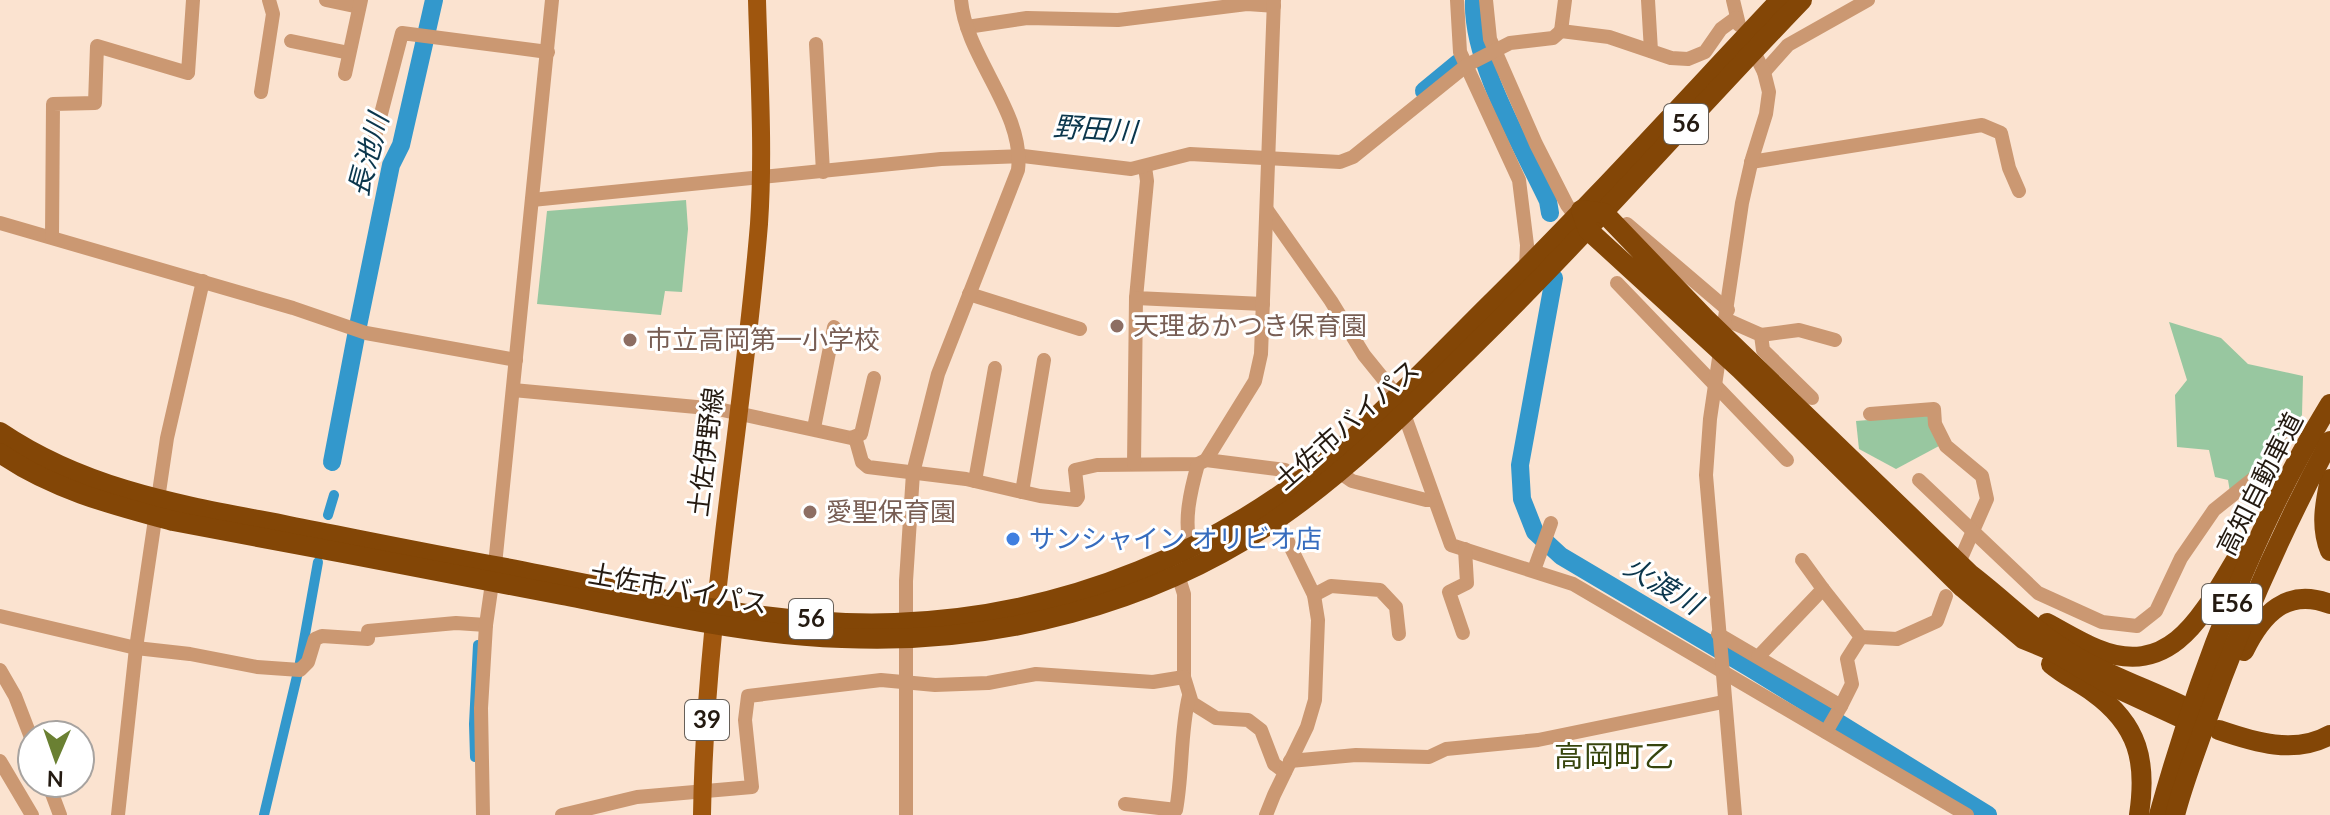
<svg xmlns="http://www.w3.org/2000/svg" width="2330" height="815" font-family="Lato,'Noto Sans JP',sans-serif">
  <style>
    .green { fill: #98c7a0 }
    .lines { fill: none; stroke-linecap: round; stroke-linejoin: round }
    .canal { stroke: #3398cc; stroke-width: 10 }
    .river { stroke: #3398cc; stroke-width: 18 }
    .minor { stroke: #cb9872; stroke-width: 14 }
    .major { stroke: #9f560e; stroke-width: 18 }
    .highway { stroke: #834606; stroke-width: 20 }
    .education-dot { fill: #8d6e63; stroke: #fff; stroke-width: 3 }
    .shop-dot { fill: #3f7fe0; stroke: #fff; stroke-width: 3 }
    .labels { text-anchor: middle; stroke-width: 6; stroke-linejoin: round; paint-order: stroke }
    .shield { fill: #fff; stroke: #665f58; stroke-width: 2 }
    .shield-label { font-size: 24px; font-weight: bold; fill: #241a11 }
    .education-label { font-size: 26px; fill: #785e54; stroke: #fff; text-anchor: start }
    .street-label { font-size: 26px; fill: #241a11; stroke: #fff }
    .shop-label { font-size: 26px; fill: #366cbe; stroke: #fff; text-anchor: start }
    .water-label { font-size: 28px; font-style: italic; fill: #0b364c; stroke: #fff }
    .quarter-label { font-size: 30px; fill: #37450d; stroke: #fff }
  </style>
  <rect width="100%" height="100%" fill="#fbe3d0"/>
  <!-- green -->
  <g class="green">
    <path d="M 686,200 L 688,229 L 682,292 L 665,291 L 661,315 L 537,304 L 547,211 Z"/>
    <path d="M 2169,322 L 2221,338 L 2248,364 L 2303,376 L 2302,415 L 2270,455 L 2230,492 L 2228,480 L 2215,477 L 2209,450 L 2177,447 L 2175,395 L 2187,380 Z"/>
    <path d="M 1930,415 L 1939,446 L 1896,469 L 1859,449 L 1856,421 Z"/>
  </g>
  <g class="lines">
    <!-- canal -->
    <g class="canal">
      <path d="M 328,515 L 334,495"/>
      <path d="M 299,668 L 318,562"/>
      <path d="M 475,757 L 474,724 L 478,645"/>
      <path d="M 264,815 L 298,672"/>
    </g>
    <!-- river -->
    <g class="river">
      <path d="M 1474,0 C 1471,60 1522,146 1548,201 L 1550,213"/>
      <path d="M 1424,91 L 1458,63"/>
      <path d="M 1554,278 L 1520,465 L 1522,499 L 1535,532 L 1561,556 L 1750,668 L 1988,815"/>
      <path d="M 358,326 L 391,165 L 401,145 L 434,0"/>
      <path d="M 332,462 L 356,336"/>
    </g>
    <!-- minor -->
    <g class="minor">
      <path d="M 326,0 L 359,7"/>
      <path d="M 1457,0 L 1460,52 L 1519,180 L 1527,245 L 1526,269"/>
      <path d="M 1486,0 L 1490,39 L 1536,144 L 1567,205 L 1576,217"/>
      <path d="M 1648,0 L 1651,51"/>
      <path d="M 1733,0 L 1739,25"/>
      <path d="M 967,27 L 1027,18 L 1118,20 L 1247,4 L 1274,6"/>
      <path d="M 1561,31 L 1565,0"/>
      <path d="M 291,41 L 349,53"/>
      <path d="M 816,44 L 823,172"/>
      <path d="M 1764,72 L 1788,45 L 1868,0"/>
      <path d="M 345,74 L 361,0"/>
      <path d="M 261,92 L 273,14 L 269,0"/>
      <path d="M 375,137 L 402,33 L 548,52"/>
      <path d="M 1751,162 L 1982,125 L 2001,133 L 2009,168 L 2019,191"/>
      <path d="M 1145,167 L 1147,181 L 1136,298 L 1263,304"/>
      <path d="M 532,200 L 941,159 L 1023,156 L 1131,169 L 1190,154 L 1340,162 L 1353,157 L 1467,65 L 1510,43 L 1553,38 L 1561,31 L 1609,37 L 1671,58 L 1688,59 L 1705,52 L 1721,29 L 1736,18"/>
      <path d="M 1267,210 L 1331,301 L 1364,355 L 1398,397 L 1451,545 L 1573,584 L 1967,815"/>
      <path d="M 0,223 L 293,308 L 366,333 L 516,360"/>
      <path d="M 1627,224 L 1728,310"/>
      <path d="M 52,237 L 53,104 L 95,103 L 97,46 L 188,73 L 193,0"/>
      <path d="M 1617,283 L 1787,460"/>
      <path d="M 969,294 L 1080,329"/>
      <path d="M 1727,320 L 1761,335 L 1763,350 L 1812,398"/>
      <path d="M 1761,335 L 1799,330 L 1835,340"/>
      <path d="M 513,390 L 718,409 L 851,438 L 861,434 L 874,378"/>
      <path d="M 1870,414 L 1934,409 L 1935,424 L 1946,446 L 1982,476 L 1987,499 L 1962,556"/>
      <path d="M 814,428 L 834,327"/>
      <path d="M 855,437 L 862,462 L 868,467 L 966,479 L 1040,496 L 1076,500 L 1078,497 L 1075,470 L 1097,465 L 1198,464 L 1206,460 L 1255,381 L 1261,354 L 1274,0"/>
      <path d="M 1206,460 L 1285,470 L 1297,483"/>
      <path d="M 1134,464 L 1136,298"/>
      <path d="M 1339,472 L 1352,481 L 1426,500 L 1434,500"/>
      <path d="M 1919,480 L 2038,593 L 2102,622 L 2137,626 L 2156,611 L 2181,558 L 2214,510 L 2259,474 L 2283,443"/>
      <path d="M 975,481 L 995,368"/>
      <path d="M 1022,492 L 1044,360"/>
      <path d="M 1192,549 C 1182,524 1191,489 1198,464"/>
      <path d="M 1802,560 L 1823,589"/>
      <path d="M 1534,570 L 1551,523"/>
      <path d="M 1178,575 L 1184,594 L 1184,677 L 1192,703 L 1216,718 L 1248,720 L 1261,730 L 1274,764 L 1285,772"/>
      <path d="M 1314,595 L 1331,586 L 1380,590 L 1396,607 L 1399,634"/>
      <path d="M 0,616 L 136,648 L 190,654 L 257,667 L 300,670 L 308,662 L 315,639 L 322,636 L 368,639 L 368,631 L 456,623 L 486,625"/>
      <path d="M 1463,633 L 1449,592 L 1467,583 L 1465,549"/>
      <path d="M 1718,634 L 1841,706 L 1826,732"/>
      <path d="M 1861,637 L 1897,639 L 1937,621 L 1946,596"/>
      <path d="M 1758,657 L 1823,589 L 1861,637 L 1847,659 L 1852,684 L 1841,706"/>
      <path d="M 0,670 L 15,696 L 32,740"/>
      <path d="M 0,761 L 32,815"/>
      <path d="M 1290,761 L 1356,755 L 1429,757 L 1446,749 L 1538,740 L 1723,702"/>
      <path d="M 48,783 L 60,815"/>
      <path d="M 1125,804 L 1176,810 C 1183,772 1180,733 1189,696"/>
      <path d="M 118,815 L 136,648 L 167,438 L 203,281"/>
      <path d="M 483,815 L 481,708 L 486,625 L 496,555 L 552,0"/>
      <path d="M 562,815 L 637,797 L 752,787 L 745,720 L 748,696 L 881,680 L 935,685 L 988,683 L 1036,674 L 1153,682 L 1184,677"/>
      <path d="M 906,815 L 906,581 L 913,473 L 938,374 L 1018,170 C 1025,112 966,58 961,0"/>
      <path d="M 1266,815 L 1274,795 L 1307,727 L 1315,700 L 1318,620 L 1314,595 L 1273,511"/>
      <path d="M 1735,815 L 1706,475 L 1710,419 L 1742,203 L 1752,159 L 1766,114 L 1769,92 L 1764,72 L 1751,46"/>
    </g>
    <!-- major -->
    <path class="major" d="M 702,815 C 705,617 743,421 759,224 C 764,150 759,74 757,0"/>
    <!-- highway -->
    <g class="highway">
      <path d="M 0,432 C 89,492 187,506 289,526 C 356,539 423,553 490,565 C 623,589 759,628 895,623 C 1066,617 1223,551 1351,440 C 1397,399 1440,354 1483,311 C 1585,211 1682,104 1780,0"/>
      <path d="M 0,453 C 51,489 113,505 173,521 C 303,545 432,570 562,595 C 655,613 747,635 842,638 C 994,645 1154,605 1280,517 C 1352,467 1414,404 1477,342 C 1589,232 1693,113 1802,0"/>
      <path d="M 2330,479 C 2325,503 2320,527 2330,551"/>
      <path d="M 2047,623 C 2064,632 2080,642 2097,649 C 2177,682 2208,603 2243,548"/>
      <path d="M 2244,651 C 2262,614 2287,587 2330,604"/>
      <path d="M 2051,664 C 2064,675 2079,682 2093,692 C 2139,725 2147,762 2139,815"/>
      <path d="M 2179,717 L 2112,686 L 2052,651 L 2023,639 L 1963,588 L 1740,369 L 1588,230 L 1581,210 L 1604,213 L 1706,319 L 1970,574 C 2008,603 2042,639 2084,661 C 2116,678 2149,690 2181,705"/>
      <path d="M 2219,730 C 2254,742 2295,755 2330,735"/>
      <path d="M 2159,815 C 2197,678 2255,525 2330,404"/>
      <path d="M 2175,815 C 2183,784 2195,753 2206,722 C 2240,625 2281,532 2330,441"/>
    </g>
  </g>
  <!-- markers -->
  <g class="education-dot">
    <circle cx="1117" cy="326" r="8"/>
    <circle cx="630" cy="340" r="8"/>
    <circle cx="810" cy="512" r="8"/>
  </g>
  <circle class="shop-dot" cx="1013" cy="539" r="8"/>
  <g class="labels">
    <!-- shield labels -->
    <g class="shield">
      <rect x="1664" y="104" width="44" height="40" rx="6"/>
      <rect x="2202" y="584" width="60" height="40" rx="6"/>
      <rect x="789" y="599" width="44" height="40" rx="6"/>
      <rect x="685" y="700" width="44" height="40" rx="6"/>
    </g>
    <g class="shield-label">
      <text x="1686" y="132">56</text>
      <text x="2232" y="612">E56</text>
      <text x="811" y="627">56</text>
      <text x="707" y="728">39</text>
    </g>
    <!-- education labels -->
    <g class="education-label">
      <text x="1133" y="335">天理あかつき保育園</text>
      <text x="646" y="349">市立高岡第一小学校</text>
      <text x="826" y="521">愛聖保育園</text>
    </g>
    <!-- street labels -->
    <g class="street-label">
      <text transform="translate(1347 425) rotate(-41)" y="9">土佐市バイパス</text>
      <text transform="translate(706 452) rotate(-83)" y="9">土佐伊野線</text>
      <text transform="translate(2260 484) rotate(-63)" y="9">高知自動車道</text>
      <text transform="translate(678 589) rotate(10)" y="9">土佐市バイパス</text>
    </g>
    <!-- shop labels -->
    <g class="shop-label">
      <text x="1029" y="548">サンシャイン オリビオ店</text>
    </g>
    <!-- water labels -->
    <g class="water-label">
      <text transform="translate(1095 129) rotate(4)" y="10">野田川</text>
      <text transform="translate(368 155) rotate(-75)" y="10">長池川</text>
      <text transform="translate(1663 585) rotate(31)" y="10">火渡川</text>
    </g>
    <!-- quarter labels -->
    <g class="quarter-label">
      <text x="1614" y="767">高岡町乙</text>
    </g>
  </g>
  <!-- north arrow -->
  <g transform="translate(56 759) rotate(182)"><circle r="38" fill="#ffffff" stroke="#a7a3a0" stroke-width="2"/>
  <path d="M0-6L14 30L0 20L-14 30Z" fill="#6a8032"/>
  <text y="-12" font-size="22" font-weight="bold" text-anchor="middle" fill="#241a11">N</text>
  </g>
</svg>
